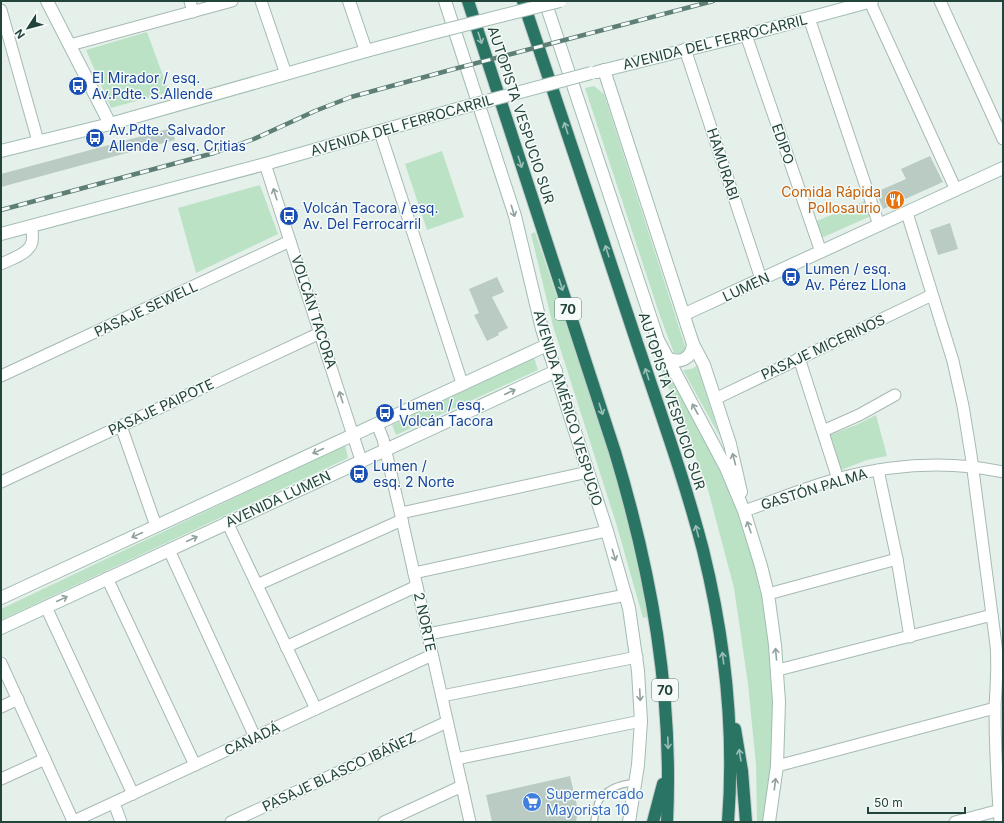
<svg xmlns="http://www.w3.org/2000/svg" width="1004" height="823" font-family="Inter,sans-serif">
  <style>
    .green { fill: #bce2c6 }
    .building { fill: #bacbc4 }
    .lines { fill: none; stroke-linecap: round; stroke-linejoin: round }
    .lane-casing { stroke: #a7b9b3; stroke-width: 8 }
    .street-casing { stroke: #a7b9b3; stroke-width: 13 }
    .secondary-casing { stroke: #a2bcb3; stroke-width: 14 }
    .highway-casing { stroke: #c1cbc8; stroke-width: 14 }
    .lane { stroke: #fff; stroke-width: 5.5 }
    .street { stroke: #fff; stroke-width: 11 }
    .secondary { stroke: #fff; stroke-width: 12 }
    .highway { stroke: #2a7464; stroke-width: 12 }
    .rail-casing { stroke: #5d7f76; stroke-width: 4.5 }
    .rail { stroke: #f6fbf9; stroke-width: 3; stroke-dasharray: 9; stroke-linecap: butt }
    .secondary-bridge-casing { stroke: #a2bcb3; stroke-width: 14; stroke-linecap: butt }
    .secondary-bridge { stroke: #fff; stroke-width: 12 }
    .oneway { stroke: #9abeb6 }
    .oneway2 { stroke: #90a29d }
    .labels { text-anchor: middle; stroke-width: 3; stroke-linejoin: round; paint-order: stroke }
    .shield { fill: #f6fbf9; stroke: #627b74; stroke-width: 1 }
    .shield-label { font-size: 13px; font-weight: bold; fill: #22443b }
    .street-label { font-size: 14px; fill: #22443b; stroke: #f6fbf9 }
    .transit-label { font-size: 14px; fill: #164399; stroke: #f6fbf9; text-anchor: start }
    .food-label { font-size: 14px; fill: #c56008; stroke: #f6fbf9; text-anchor: end }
    .shop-label { font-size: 14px; fill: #366cbe; stroke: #f6fbf9; text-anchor: start }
  </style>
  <rect width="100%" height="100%" fill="#e5f0eb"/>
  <!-- green -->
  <g class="green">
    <path d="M 147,32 L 169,92 L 111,108 L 86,50 Z"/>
    <path d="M 594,86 L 604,94 L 686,349 L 682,353 L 674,353 L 660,316 L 585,88 Z"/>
    <path d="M 442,151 L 464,217 L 427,230 L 405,164 Z"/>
    <path d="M 260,185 L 278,234 L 196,273 L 178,208 Z"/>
    <path d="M 865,201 L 871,216 L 819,239 L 812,223 Z"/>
    <path d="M 535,232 L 600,425 L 624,504 L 641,571 L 648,617 L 643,618 L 616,523 L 553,326 L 531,234 Z"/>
    <path d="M 653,348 L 656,349 L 711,449 L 735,507 L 755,561 L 768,624 L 773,706 L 772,788 L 766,822 L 757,822 L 756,765 L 748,684 L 734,588 L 707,486 Z"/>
    <path d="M 534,357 L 538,370 L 396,435 L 392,425 Z"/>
    <path d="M 697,366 L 720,437 L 683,370 L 691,369 Z"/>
    <path d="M 876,415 L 887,456 L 867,460 L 841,470 L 830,435 L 856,425 Z"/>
    <path d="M 345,445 L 348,458 L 1,620 L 1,609 Z"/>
  </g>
  <!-- building -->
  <g class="building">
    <path d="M 172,128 L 175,140 L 1,187 L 1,174 Z"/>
    <path d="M 930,156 L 943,182 L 883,209 L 876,192 L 906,179 L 901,169 Z"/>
    <path d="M 950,223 L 958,249 L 938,255 L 930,230 Z"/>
    <path d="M 497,277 L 504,292 L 492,297 L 508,328 L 498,333 L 499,335 L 487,341 L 474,315 L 479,313 L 469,289 Z"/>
    <path d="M 570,776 L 578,810 L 576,822 L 492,822 L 486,795 Z"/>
  </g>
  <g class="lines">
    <!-- lane casing -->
    <g class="lane-casing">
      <path id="lane" d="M 594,822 C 595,816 596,809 598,803 C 604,789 621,783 636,783"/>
    </g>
    <!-- street casing -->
    <g class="street-casing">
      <g id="street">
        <path d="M 190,1 L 193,12"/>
        <path d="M 261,1 L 286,74"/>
        <path d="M 940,1 L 1003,139"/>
        <path d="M 870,2 L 956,190"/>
        <path d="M 1,10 L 38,141"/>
        <path d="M 809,18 L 879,225"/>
        <path d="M 746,35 L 821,252"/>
        <path d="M 70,45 L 232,1"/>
        <path d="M 685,49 L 761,279"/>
        <path d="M 380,132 L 462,383"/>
        <path d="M 265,164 L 361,460"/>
        <path d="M 907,213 L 953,361 L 963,406 L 971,455 L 996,645 C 998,666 996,687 995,707 C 995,745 997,784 1000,822"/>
        <path d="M 1,264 C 11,259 29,254 32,242 C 33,237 32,231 32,226"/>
        <path d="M 799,358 L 838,479"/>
        <path d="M 1,376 L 290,241"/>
        <path d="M 715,399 L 932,295"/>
        <path d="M 377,424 L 383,439 L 402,520 L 470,822"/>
        <path d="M 121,426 L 156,526"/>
        <path d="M 823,431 L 859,415 L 895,395"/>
        <path d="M 878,470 L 897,559 L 910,637"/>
        <path d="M 1,482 L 320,333"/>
        <path d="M 744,511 C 776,500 807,487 840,478 C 894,464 948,460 1003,472"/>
        <path d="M 401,513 L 588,472"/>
        <path d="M 227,522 L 316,709"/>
        <path d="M 169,550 L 255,737"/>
        <path d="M 414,573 L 607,531"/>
        <path d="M 107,578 L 195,765"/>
        <path d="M 257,585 L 402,520"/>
        <path d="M 768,594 L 897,559"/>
        <path d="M 46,607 L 133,794"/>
        <path d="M 428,634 L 626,595"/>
        <path d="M 286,647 L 417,586"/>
        <path d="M 1,663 L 73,821"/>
        <path d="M 778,670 L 992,615"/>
        <path d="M 442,696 L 637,657"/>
        <path d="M 1,707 L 18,699"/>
        <path d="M 456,759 L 641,721"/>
        <path d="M 777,766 L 995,708"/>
        <path d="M 1,779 L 45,759"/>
        <path d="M 114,803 L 121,822"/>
        <path d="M 72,822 L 432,655"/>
        <path d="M 231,822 L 447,722"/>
        <path d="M 384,822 L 462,786"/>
        <path d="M 955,822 L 1000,810"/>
      </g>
    </g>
    <!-- secondary casing -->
    <g class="secondary-casing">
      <g id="secondary">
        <path d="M 47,1 L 110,124"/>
        <path d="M 349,1 L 366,51"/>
        <path d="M 445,1 L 515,216 L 542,329 L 607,531 L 629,608 L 638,671 L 641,721 L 638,765 L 629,822"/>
        <path d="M 545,1 L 658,340 L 726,468 L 744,511 L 761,566 L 768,594 L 775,645 L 779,702 L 777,766 L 769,822"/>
        <path d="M 604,70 L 693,344 L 704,365 L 730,444 L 741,492"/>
        <path d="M 597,72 L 746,35 L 872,1"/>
        <path d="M 1,151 L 110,124 L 366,51 L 437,32"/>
        <path d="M 1,234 L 265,164 L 457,109"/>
        <path d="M 685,314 L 1003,168"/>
        <path d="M 666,357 C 679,365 692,359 693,344"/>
        <path d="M 1,598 L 547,345"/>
        <path d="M 1,628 L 556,371"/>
      </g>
    </g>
    <!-- highway casing -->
    <g class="highway-casing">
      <g id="highway">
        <path d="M 468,1 L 615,452 C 652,575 673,693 667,822"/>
        <path d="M 523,1 C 561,112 597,223 634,334 C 658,406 684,477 703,550 C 725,639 735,731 728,822"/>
        <path d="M 735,729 L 742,771 L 746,822"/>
        <path d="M 653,822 L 663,784"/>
      </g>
    </g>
    <!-- lane -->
    <use href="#lane" class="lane"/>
    <!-- street -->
    <use href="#street" class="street"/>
    <!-- secondary -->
    <use href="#secondary" class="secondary"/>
    <!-- highway -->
    <use href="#highway" class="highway"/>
    <!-- rail casing -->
    <g class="rail-casing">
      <path id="rail" d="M 1,210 L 214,153 L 254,139 L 315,111 L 351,97 L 454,69 L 713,1"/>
    </g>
    <!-- rail -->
    <use href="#rail" class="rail"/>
    <!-- secondary-bridge casing -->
    <g class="secondary-bridge-casing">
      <g id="secondary-bridge">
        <path d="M 437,32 L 560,1"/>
        <path d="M 457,109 L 591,73"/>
      </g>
    </g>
    <!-- secondary-bridge -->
    <use href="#secondary-bridge" class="secondary-bridge"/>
  </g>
  <!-- one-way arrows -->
  <defs><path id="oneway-shaft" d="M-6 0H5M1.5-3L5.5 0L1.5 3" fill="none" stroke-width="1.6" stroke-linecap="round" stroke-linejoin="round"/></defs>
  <g class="oneway">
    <use href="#oneway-shaft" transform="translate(480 38) rotate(72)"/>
    <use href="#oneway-shaft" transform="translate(566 128) rotate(-108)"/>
    <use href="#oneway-shaft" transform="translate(520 162) rotate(72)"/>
    <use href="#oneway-shaft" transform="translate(607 251) rotate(-108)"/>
    <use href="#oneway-shaft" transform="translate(561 285) rotate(72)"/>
    <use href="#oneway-shaft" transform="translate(647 374) rotate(-108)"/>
    <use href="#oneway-shaft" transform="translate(601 409) rotate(72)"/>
    <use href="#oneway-shaft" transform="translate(697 531) rotate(-105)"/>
    <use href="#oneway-shaft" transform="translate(723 658) rotate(-97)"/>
    <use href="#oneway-shaft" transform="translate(668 743) rotate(88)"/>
    <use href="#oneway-shaft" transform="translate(740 755) rotate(-99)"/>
  </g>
  <g class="oneway2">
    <use href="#oneway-shaft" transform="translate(275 194) rotate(-108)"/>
    <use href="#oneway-shaft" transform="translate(513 211) rotate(73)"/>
    <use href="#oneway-shaft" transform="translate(510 392) rotate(-25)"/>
    <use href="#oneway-shaft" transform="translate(341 397) rotate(-108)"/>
    <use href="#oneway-shaft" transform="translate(695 409) rotate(-119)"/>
    <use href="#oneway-shaft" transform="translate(318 451) rotate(155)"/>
    <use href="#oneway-shaft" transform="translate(734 459) rotate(-105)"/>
    <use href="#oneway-shaft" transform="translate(749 527) rotate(-109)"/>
    <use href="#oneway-shaft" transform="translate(137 535) rotate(155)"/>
    <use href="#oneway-shaft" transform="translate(192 539) rotate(-25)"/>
    <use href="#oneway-shaft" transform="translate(614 555) rotate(73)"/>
    <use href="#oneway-shaft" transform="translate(62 599) rotate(-25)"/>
    <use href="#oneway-shaft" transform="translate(776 654) rotate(-95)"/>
    <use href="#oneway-shaft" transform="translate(640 695) rotate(87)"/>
    <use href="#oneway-shaft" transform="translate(775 784) rotate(-83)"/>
  </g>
  <!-- icons -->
  <defs>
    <g id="bus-disc" transform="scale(1)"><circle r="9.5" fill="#1a4fb4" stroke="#f6fbf9"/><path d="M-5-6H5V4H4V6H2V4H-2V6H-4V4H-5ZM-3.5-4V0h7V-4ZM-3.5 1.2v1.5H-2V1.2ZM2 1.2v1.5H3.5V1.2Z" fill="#fff"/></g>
    <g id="restaurant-disc" transform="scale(1)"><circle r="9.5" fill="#e8710a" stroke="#f6fbf9"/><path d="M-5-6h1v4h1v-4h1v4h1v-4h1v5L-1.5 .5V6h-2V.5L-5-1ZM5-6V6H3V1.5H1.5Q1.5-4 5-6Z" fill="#fff"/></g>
    <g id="supermarket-disc" transform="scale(1)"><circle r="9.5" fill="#3f7fe0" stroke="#f6fbf9"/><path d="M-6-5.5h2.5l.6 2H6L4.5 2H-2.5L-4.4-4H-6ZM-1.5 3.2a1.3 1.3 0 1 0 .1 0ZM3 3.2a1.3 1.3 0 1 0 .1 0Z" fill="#fff"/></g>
  </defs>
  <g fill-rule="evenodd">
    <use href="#bus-disc" x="78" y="86"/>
    <use href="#bus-disc" x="95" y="138"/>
    <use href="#restaurant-disc" x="895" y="200"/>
    <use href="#bus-disc" x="289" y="216"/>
    <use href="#bus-disc" x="791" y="277"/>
    <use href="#bus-disc" x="385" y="413"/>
    <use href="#bus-disc" x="359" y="474"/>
    <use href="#supermarket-disc" x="532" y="802"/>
  </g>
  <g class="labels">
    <!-- shield labels -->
    <g class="shield">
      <rect x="555" y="298" width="26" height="22" rx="3"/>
      <rect x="652" y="679" width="26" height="22" rx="3"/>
    </g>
    <g class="shield-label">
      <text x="568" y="314">70</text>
      <text x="665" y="695">70</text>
    </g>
    <!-- street labels -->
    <g class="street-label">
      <text transform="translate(715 42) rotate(-14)" y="5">AVENIDA DEL FERROCARRIL</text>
      <text transform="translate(521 115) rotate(72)" y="5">AUTOPISTA VESPUCIO SUR</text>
      <text transform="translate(402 125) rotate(-16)" y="5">AVENIDA DEL FERROCARRIL</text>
      <text transform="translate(783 144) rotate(71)" y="5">EDIPO</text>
      <text transform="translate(723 164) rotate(72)" y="5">HAMURABI</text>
      <text transform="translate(746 287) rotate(-25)" y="5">LUMEN</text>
      <text transform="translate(146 309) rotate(-25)" y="5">PASAJE SEWELL</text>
      <text transform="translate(314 312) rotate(72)" y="5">VOLCÁN TACORA</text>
      <text transform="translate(823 347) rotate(-25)" y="5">PASAJE MICERINOS</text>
      <text transform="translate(672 401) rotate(72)" y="5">AUTOPISTA VESPUCIO SUR</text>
      <text transform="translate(161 407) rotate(-25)" y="5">PASAJE PAIPOTE</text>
      <text transform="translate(568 408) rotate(73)" y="5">AVENIDA AMÉRICO VESPUCIO</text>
      <text transform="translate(814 489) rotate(-17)" y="5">GASTÓN PALMA</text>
      <text transform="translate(278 499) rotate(-25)" y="5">AVENIDA LUMEN</text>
      <text transform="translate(425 622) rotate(78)" y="5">2 NORTE</text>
      <text transform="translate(252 739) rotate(-25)" y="5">CANADÁ</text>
      <text transform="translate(339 772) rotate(-25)" y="5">PASAJE BLASCO IBÁÑEZ</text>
    </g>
    <!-- transit labels -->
    <g class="transit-label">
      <text x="92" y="83">El Mirador / esq.<tspan x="92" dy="16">Av.Pdte. S.Allende</tspan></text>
      <text x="109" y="135">Av.Pdte. Salvador<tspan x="109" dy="16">Allende / esq. Critias</tspan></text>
      <text x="303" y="213">Volcán Tacora / esq.<tspan x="303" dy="16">Av. Del Ferrocarril</tspan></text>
      <text x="805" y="274">Lumen / esq.<tspan x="805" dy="16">Av. Pérez Llona</tspan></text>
      <text x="399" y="410">Lumen / esq.<tspan x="399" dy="16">Volcán Tacora</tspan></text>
      <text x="373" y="471">Lumen /<tspan x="373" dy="16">esq. 2 Norte</tspan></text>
    </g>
    <!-- food labels -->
    <g class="food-label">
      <text x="881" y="197">Comida Rápida<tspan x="881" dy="16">Pollosaurio</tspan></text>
    </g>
    <!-- shop labels -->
    <g class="shop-label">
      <text x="546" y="799">Supermercado<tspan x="546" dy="16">Mayorista 10</tspan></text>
    </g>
  </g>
  <!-- border -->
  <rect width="1004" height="823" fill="none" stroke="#22443b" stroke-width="4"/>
  <!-- north arrow -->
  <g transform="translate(28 28) rotate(234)" stroke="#f6fbf9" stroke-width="3" paint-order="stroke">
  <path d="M0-3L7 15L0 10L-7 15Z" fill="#22443b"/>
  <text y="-6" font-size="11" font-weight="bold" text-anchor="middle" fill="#22443b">N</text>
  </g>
  <!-- scale -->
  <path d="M868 807v6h97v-6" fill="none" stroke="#22443b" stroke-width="2"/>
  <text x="874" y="807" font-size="12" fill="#22443b" stroke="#f6fbf9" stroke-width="3" paint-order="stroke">50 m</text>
</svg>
